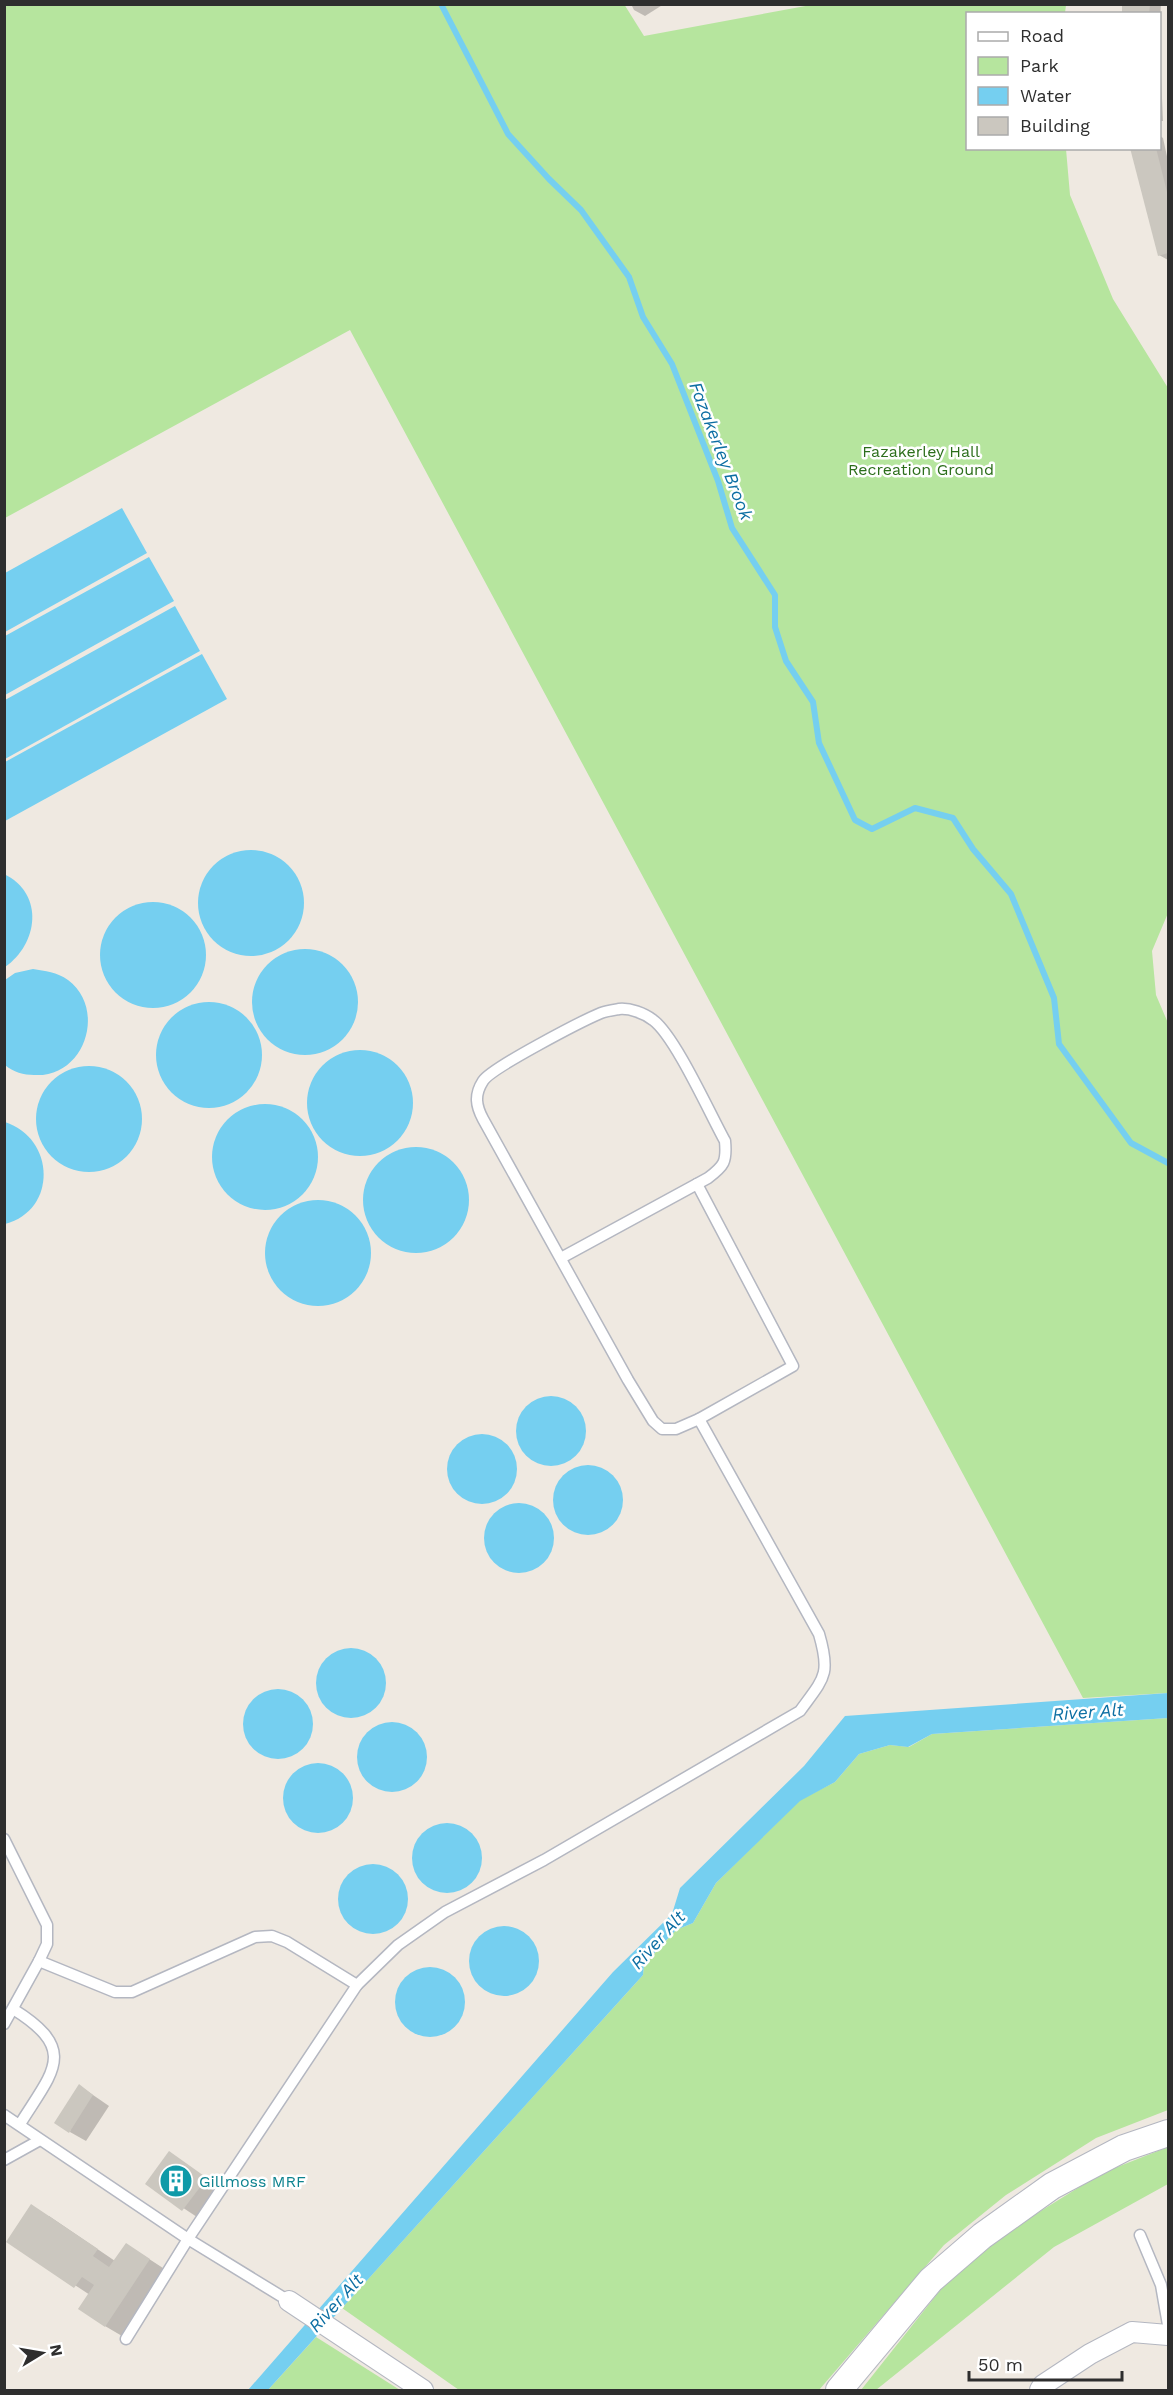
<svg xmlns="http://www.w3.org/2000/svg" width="1173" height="2395" font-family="'Work Sans',sans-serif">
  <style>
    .green { fill: #b6e59e }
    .water { fill: #75cff0 }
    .shadow { fill: #0003 }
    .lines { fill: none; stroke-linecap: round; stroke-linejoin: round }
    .stream { stroke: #75cff0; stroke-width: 6 }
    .building { fill: #cbc7bf }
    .service-casing { stroke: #b4b7c1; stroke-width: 13 }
    .minor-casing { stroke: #b4b7c1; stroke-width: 22 }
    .tertiary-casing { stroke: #b4b7c1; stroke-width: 28 }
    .service { stroke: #fff; stroke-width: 10 }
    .minor { stroke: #fff; stroke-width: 20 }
    .tertiary { stroke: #fff; stroke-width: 26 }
    .labels { text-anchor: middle; stroke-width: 5; stroke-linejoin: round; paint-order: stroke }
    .park-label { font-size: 16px; fill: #2c6e1b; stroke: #fff }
    .culture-label { font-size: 16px; fill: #0d838f; stroke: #fff; text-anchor: start }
    .water-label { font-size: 18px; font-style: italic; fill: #0d6fa3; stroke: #fff }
  </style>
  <rect width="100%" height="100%" fill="#efe9e1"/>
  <!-- green -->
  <g class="green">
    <path d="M 624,4 L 644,36 L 811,5 L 1066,5 L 1065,13 L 968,14 L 968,148 L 1066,149 L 1070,195 L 1113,299 L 1168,388 L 1168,913 L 1152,951 L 1156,995 L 1168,1023 L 1168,1693 L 1083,1698 L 350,330 L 5,518 L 4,5 Z"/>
    <path d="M 1168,1718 L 1168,2110 L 1096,2138 L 1006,2195 L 944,2245 L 819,2390 L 459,2390 L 342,2308 L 643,1975 L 644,1965 L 676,1930 L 693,1923 L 716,1883 L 800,1800 L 835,1782 L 859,1754 L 890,1745 L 909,1747 L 932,1734 Z"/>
    <path d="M 1168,2147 L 1168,2184 L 1054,2247 L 876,2390 L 861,2390 L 957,2269 L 1023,2222 L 1102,2173 Z"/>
    <path d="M 316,2337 L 400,2390 L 268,2390 Z"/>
  </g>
  <!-- water -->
  <g class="water">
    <path d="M 122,508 L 147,553 L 5,632 L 5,573 Z"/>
    <path d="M 149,557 L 174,601 L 5,695 L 5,636 Z"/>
    <path d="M 175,606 L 200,651 L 5,759 L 5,700 Z"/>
    <path d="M 202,654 L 227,699 L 5,821 L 5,762 Z"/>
    <circle cx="251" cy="903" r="53"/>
    <path d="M 4,874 C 45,894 38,944 5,967 Z"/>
    <circle cx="153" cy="955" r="53"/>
    <circle cx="305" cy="1002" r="53"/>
    <path d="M 33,969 C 45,971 57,972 68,980 C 107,1009 85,1078 34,1075 C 24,1075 13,1072 5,1065 L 5,980 L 15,973 Z"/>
    <circle cx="209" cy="1055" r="53"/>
    <circle cx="360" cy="1103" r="53"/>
    <circle cx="89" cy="1119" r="53"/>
    <circle cx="265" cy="1157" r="53"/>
    <path d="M 5,1122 C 55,1138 58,1210 5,1224 Z"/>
    <circle cx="416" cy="1200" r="53"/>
    <circle cx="318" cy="1253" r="53"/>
    <circle cx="551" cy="1431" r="35"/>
    <circle cx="482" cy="1469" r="35"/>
    <circle cx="588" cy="1500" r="35"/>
    <circle cx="519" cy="1538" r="35"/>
    <circle cx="351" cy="1683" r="35"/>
    <circle cx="278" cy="1724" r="35"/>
    <path d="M 1168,1693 L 1168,1718 L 932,1734 L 908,1747 L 890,1745 L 859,1754 L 835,1782 L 800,1801 L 716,1883 L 693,1923 L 676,1930 L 644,1964 L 643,1975 L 268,2390 L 248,2390 L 613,1972 L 672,1914 L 680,1888 L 804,1766 L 845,1716 Z"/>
    <circle cx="392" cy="1757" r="35"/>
    <circle cx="318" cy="1798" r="35"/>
    <circle cx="447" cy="1858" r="35"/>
    <circle cx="373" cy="1899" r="35"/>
    <circle cx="504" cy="1961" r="35"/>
    <circle cx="430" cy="2002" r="35"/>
  </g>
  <!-- shadow -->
  <g class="shadow">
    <path d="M 631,4 L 664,4 L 645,16 L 634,10 Z"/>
    <path d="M 1124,4 L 1161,4 L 1160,20 L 1160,14 L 1123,14 Z"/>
    <path d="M 1160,52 L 1163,121 L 1160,121 L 1160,128 Z"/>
    <path d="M 1160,136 L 1163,138 L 1168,161 L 1168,260 L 1159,255 L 1132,148 L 1160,148 Z"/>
    <path d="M 80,2086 L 109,2106 L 86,2141 L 70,2132 Z"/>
    <path d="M 169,2153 L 222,2189 L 200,2219 L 147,2184 Z"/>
    <path d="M 49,2216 L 115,2261 L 143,2255 L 166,2270 L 122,2336 L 105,2326 L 90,2295 L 8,2241 Z"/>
  </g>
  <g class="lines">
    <!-- stream -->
    <path class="stream" d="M 441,4 L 508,134 L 549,179 L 581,210 L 629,277 L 643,317 L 672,364 L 718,481 L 732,528 L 775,595 L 775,627 L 786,661 L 813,702 L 819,743 L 855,820 L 872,829 L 915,808 L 953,818 L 973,849 L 1011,894 L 1054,998 L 1059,1044 L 1131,1143 L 1168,1163"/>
  </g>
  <!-- building -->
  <g class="building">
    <path d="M 1122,4 L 1150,4 L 1149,14 L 1122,14 Z"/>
    <path d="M 1130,148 L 1156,148 L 1168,196 L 1168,253 L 1158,256 Z"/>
    <path d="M 79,2084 L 93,2095 L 69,2133 L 54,2123 Z"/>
    <path d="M 169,2151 L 207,2178 L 182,2211 L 145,2184 Z"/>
    <path d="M 31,2204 L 98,2249 L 93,2256 L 109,2267 L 126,2243 L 150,2259 L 105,2327 L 78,2309 L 94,2285 L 82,2277 L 74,2288 L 6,2242 Z"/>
  </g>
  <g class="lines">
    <!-- service casing -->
    <g class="service-casing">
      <g id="service">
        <path d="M 697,1184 L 793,1366 L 699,1419"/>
        <path d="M 4,1839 L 47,1925 L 47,1944 L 39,1961"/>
        <path d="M 357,1985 L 398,1945 L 445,1912 L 544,1860 L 800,1711 C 824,1678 831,1675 819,1634 L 699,1419 L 676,1429 L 662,1429 L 653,1421 L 628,1380 L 483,1119 C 476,1106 474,1095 483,1081 C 491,1068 582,1021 601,1013 C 606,1011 613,1010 619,1009 C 630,1008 644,1013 653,1020 C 675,1036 710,1114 725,1141 C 727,1162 724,1166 708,1178 L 561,1258"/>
        <path d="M 13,2009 C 79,2050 53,2071 20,2124"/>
        <path d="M 4,2024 L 39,1961 L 115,1992 L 132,1992 L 255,1937 L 272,1936 L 287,1942 L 357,1985 L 188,2239 L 126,2339"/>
        <path d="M 4,2115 L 188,2239 L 289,2301"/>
        <path d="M 4,2160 L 40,2140"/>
        <path d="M 1140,2235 L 1161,2285 L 1168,2325"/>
      </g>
    </g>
    <!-- minor casing -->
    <g class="minor-casing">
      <g id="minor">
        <path d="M 289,2301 L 423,2390"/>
        <path d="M 1040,2390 L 1043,2385 L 1090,2354 L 1132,2332 L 1168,2335"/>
      </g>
    </g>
    <!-- tertiary casing -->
    <g class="tertiary-casing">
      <path id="tertiary" d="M 839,2390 L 931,2280 L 982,2236 L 1052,2186 L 1124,2148 L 1168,2133"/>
    </g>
    <!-- service -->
    <use href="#service" class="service"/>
    <!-- minor -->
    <use href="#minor" class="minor"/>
    <!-- tertiary -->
    <use href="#tertiary" class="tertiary"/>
  </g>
  <!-- icons -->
  <defs>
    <g id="building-disc" transform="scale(1.725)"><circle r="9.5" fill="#0f9aa8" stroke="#fff"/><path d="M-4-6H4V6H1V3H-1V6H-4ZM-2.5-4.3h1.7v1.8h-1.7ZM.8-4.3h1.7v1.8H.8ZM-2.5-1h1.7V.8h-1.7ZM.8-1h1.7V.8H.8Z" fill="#fff"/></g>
  </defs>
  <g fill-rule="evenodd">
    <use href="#building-disc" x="176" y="2181"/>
  </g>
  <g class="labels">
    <!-- park labels -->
    <g class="park-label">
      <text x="921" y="457">Fazakerley Hall<tspan x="921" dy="18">Recreation Ground</tspan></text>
    </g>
    <!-- culture labels -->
    <g class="culture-label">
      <text x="199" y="2187">Gillmoss MRF</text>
    </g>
    <!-- water labels -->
    <g class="water-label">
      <text transform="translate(721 451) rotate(69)" y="6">Fazakerley Brook</text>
      <text transform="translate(1088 1712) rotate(-4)" y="6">River Alt</text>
      <text transform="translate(658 1940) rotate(-48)" y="6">River Alt</text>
      <text transform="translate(336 2303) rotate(-48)" y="6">River Alt</text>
    </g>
  </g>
  <!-- border -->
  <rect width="1173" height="2395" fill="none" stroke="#2e2e2e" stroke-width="12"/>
  <!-- legend -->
  <rect x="966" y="12" width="195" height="138" fill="#ffffff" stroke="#ababab" stroke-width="1.5"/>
  <rect x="978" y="32" width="30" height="9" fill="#ffffff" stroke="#ababab" stroke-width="1.5"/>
  <text x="1020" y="42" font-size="18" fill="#2e2e2e">Road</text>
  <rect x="978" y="57" width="30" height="18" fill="#b6e59e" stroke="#ababab" stroke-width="1.5"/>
  <text x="1020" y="72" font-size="18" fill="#2e2e2e">Park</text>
  <rect x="978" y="87" width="30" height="18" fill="#75cff0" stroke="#ababab" stroke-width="1.5"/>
  <text x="1020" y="102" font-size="18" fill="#2e2e2e">Water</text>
  <rect x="978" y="117" width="30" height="18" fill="#cbc7bf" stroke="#ababab" stroke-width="1.5"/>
  <text x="1020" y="132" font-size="18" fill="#2e2e2e">Building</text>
  <!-- north arrow -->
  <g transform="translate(42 2353) rotate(79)" stroke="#ffffff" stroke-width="4.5" paint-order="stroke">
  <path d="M0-4.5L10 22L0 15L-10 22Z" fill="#2e2e2e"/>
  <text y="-9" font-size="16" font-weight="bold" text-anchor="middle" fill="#2e2e2e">N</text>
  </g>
  <!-- scale -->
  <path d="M969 2371v9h153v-9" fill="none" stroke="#2e2e2e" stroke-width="3"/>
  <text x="978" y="2371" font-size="18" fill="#2e2e2e" stroke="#ffffff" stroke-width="4.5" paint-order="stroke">50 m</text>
</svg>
